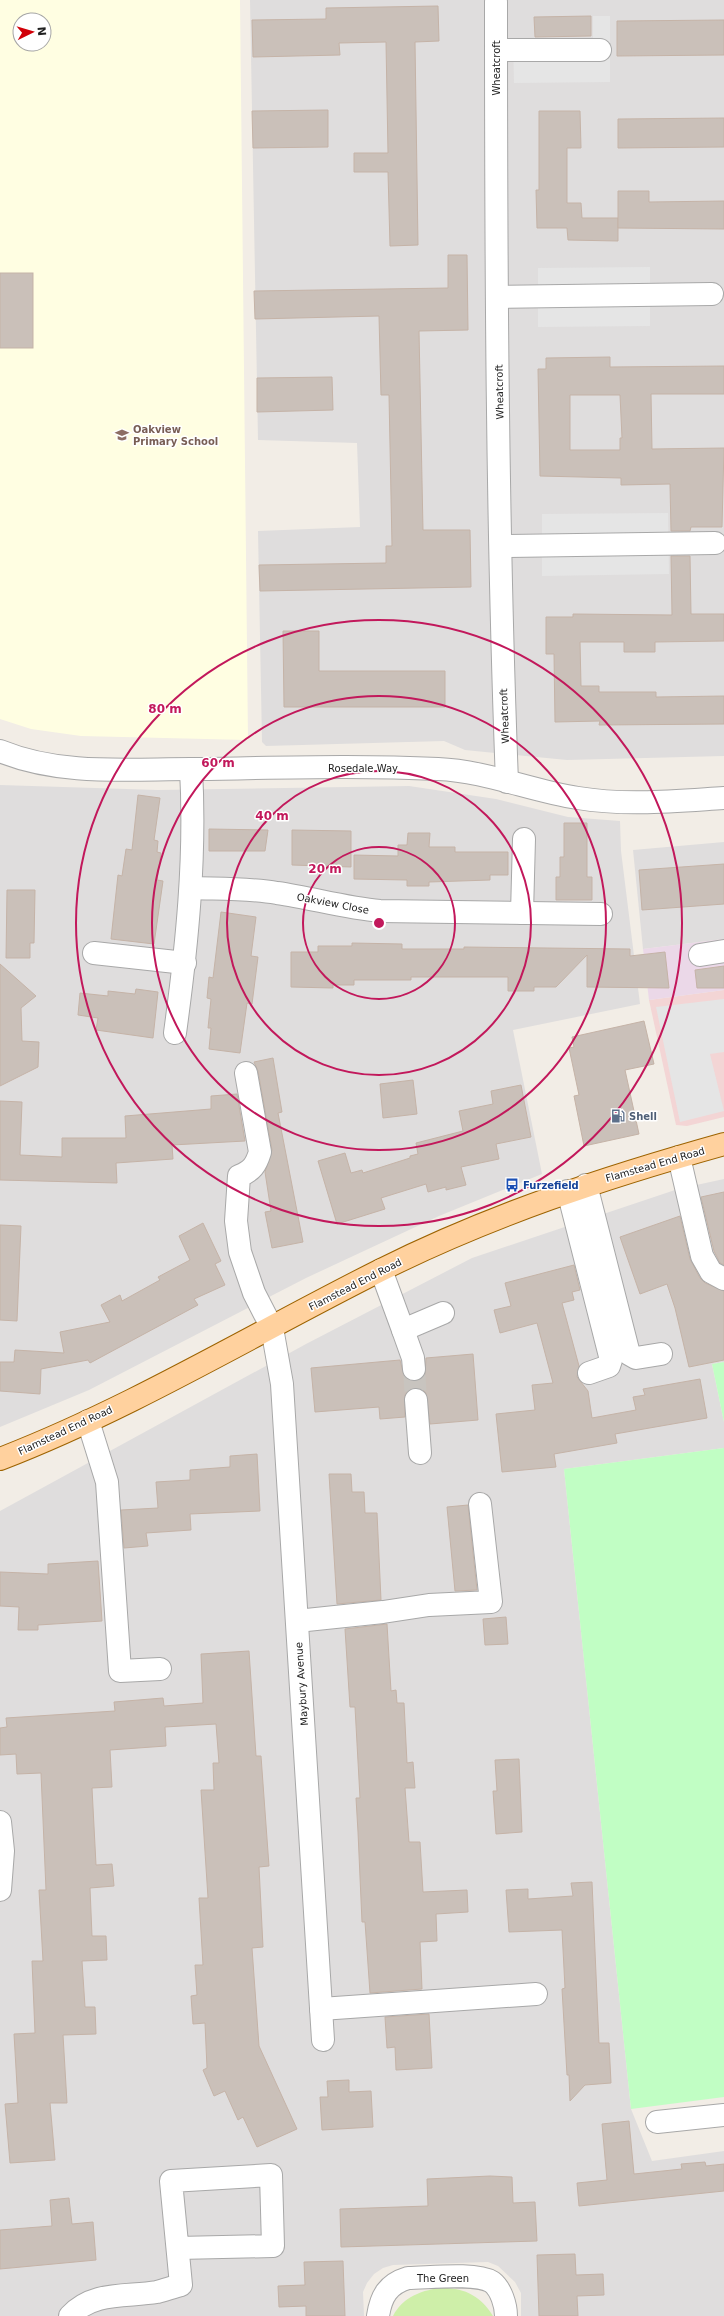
<svg xmlns="http://www.w3.org/2000/svg" width="724" height="2316" font-family="'DejaVu Sans',sans-serif">
  <style>
    .residential { fill: #dfdddd }
    .commercial { fill: #f3d5d5 }
    .industrial { fill: #ebd8e8 }
    .education { fill: #fffee2; fill-rule: evenodd }
    .grass { fill: #ceefa9 }
    .park { fill: #c1fec4 }
    .parking { fill: #e5e5e5 }
    .building { fill: #cac0b9; stroke: #c5b3a7; fill-rule: evenodd }
    .lines { fill: none; stroke-linecap: round; stroke-linejoin: round }
    .minor-tunnel { stroke: #c8c4bf; stroke-width: 22; stroke-dasharray: 22 11; stroke-linecap: butt }
    .minor-casing { stroke: #a8a8a8; stroke-width: 24 }
    .major-casing { stroke: #9d6300; stroke-width: 24 }
    .minor { stroke: #fff; stroke-width: 22 }
    .major { stroke: #ffd19e; stroke-width: 22 }
    .ring { fill: none; stroke: #c2185b; stroke-width: 2 }
    .labels { text-anchor: middle; stroke-width: 3; stroke-linejoin: round; paint-order: stroke }
    .street-label { font-size: 10px; fill: #212121; stroke: #fff }
    .education-label { font-size: 10px; font-weight: bold; fill: #785e54; stroke: #fff; text-anchor: start }
    .service-label { font-size: 10px; font-weight: bold; fill: #4e5e75; stroke: #fff; text-anchor: start }
    .transit-label { font-size: 10px; font-weight: bold; fill: #164399; stroke: #fff; text-anchor: start }
    .centre { fill: #c2185b; stroke: #fff; stroke-width: 2 }
    .ring-label { font-size: 12px; text-anchor: middle; font-weight: bold; fill: #c2185b; stroke: #fff; stroke-width: 3; stroke-linejoin: round; paint-order: stroke }
  </style>
  <rect width="100%" height="100%" fill="#f2ede6"/>
  <!-- residential -->
  <g class="residential">
    <path d="M 250,0 L 724,0 L 724,756 L 567,760 L 465,750 L 444,741 L 266,746 L 262,742 L 258,531 L 360,527 L 357,443 L 258,440 Z"/>
    <path d="M 0,785 L 158,790 L 409,786 L 496,799 L 568,817 L 620,821 L 621,851 L 640,1004 L 513,1030 L 542,1174 L 439,1216 L 306,1278 L 89,1390 L 0,1427 Z"/>
    <path d="M 724,842 L 724,939 L 643,949 L 633,850 Z"/>
    <path d="M 724,1179 L 724,1362 L 712,1364 L 724,1422 L 724,1448 L 564,1469 L 631,2109 L 652,2161 L 724,2151 L 724,2316 L 521,2316 L 521,2293 L 515,2282 L 498,2266 L 488,2262 L 393,2265 L 383,2268 L 374,2274 L 367,2283 L 363,2292 L 364,2316 L 0,2316 L 0,1511 L 306,1344 L 472,1258 L 678,1189 Z"/>
  </g>
  <!-- commercial -->
  <path class="commercial" d="M 724,990 L 724,1117 L 687,1126 L 676,1125 L 649,1000 Z"/>
  <!-- industrial -->
  <path class="industrial" d="M 724,939 L 724,990 L 649,1000 L 643,949 Z"/>
  <!-- education -->
  <path class="education" d="M 0,0 L 240,0 L 248,740 L 81,736 L 31,729 L 0,719 ZM 20,20 L 44,20 L 44,44 L 20,44 Z"/>
  <!-- grass -->
  <path class="grass" d="M 443,2288 C 466,2288 481,2297 493,2316 L 393,2316 C 402,2297 424,2289 443,2288 Z"/>
  <!-- park -->
  <g class="park">
    <path d="M 724,1362 L 724,1422 L 712,1364 Z"/>
    <path d="M 724,1448 L 724,2097 L 631,2109 L 564,1469 Z"/>
  </g>
  <!-- parking -->
  <g class="parking">
    <path d="M 593,16 L 610,16 L 610,82 L 514,83 L 513,40 L 593,40 Z"/>
    <path d="M 650,267 L 650,326 L 538,327 L 538,268 Z"/>
    <path d="M 668,513 L 669,574 L 542,576 L 542,514 Z"/>
    <path d="M 724,999 L 724,1052 L 710,1054 L 724,1111 L 680,1122 L 656,1007 Z"/>
  </g>
  <!-- building -->
  <g class="building">
    <path d="M 438,6 L 439,41 L 415,42 L 418,245 L 390,246 L 388,172 L 354,172 L 354,153 L 388,153 L 386,42 L 339,43 L 340,55 L 253,57 L 252,20 L 326,19 L 326,8 Z"/>
    <path d="M 591,16 L 591,36 L 535,37 L 534,17 Z"/>
    <path d="M 724,20 L 724,55 L 617,56 L 617,21 Z"/>
    <path d="M 328,110 L 328,147 L 253,148 L 252,111 Z"/>
    <path d="M 539,111 L 580,111 L 581,148 L 567,148 L 567,203 L 581,203 L 582,218 L 618,218 L 618,241 L 568,240 L 567,228 L 537,228 L 536,190 L 539,190 Z"/>
    <path d="M 724,118 L 724,147 L 618,148 L 618,119 Z"/>
    <path d="M 618,191 L 649,191 L 649,202 L 724,201 L 724,229 L 618,228 Z"/>
    <path d="M 448,255 L 467,255 L 468,330 L 419,331 L 423,530 L 470,530 L 471,587 L 260,591 L 259,565 L 386,563 L 386,546 L 392,546 L 389,395 L 381,395 L 379,316 L 255,319 L 254,291 L 448,288 Z"/>
    <rect x="0" y="273" width="33" height="75"/>
    <path d="M 610,357 L 610,367 L 724,366 L 724,394 L 651,394 L 652,449 L 724,448 L 722,527 L 691,527 L 690,531 L 671,531 L 670,484 L 621,485 L 621,478 L 540,476 L 538,369 L 546,369 L 546,358 ZM 570,395 L 620,395 L 622,438 L 620,438 L 620,450 L 570,450 Z"/>
    <path d="M 332,377 L 333,410 L 257,412 L 257,378 Z"/>
    <path d="M 671,556 L 690,556 L 691,614 L 724,614 L 724,641 L 655,642 L 655,652 L 624,652 L 624,642 L 580,642 L 581,686 L 599,686 L 599,692 L 656,692 L 656,697 L 724,696 L 724,724 L 599,725 L 600,721 L 555,722 L 554,654 L 546,654 L 546,617 L 573,617 L 573,614 L 672,615 Z"/>
    <path d="M 283,631 L 319,631 L 319,671 L 445,671 L 445,707 L 284,707 Z"/>
    <path d="M 138,795 L 160,798 L 154,840 L 158,841 L 157,852 L 161,853 L 157,880 L 163,881 L 154,944 L 111,939 L 118,875 L 122,876 L 126,849 L 132,850 Z"/>
    <path d="M 564,823 L 587,823 L 587,877 L 592,877 L 592,900 L 556,900 L 556,877 L 560,877 L 560,857 L 564,857 Z"/>
    <path d="M 209,829 L 268,830 L 265,851 L 209,851 Z"/>
    <path d="M 292,830 L 351,831 L 351,867 L 292,865 Z"/>
    <path d="M 408,833 L 430,833 L 429,847 L 455,847 L 455,852 L 508,852 L 508,875 L 490,875 L 490,880 L 429,882 L 429,886 L 407,886 L 407,880 L 354,879 L 354,855 L 398,856 L 398,845 L 407,845 Z"/>
    <path d="M 724,864 L 724,904 L 642,910 L 639,870 Z"/>
    <path d="M 7,890 L 35,890 L 34,943 L 30,943 L 30,958 L 6,958 Z"/>
    <path d="M 221,912 L 256,917 L 251,956 L 258,957 L 252,1004 L 247,1003 L 240,1053 L 209,1049 L 211,1028 L 208,1028 L 211,999 L 207,998 L 209,977 L 213,978 Z"/>
    <path d="M 352,943 L 402,944 L 402,949 L 464,949 L 464,947 L 630,949 L 630,956 L 665,952 L 669,988 L 587,987 L 587,955 L 556,987 L 534,987 L 534,991 L 508,991 L 508,977 L 411,977 L 411,980 L 354,980 L 354,985 L 333,985 L 333,988 L 291,987 L 291,952 L 318,952 L 318,946 L 352,946 Z"/>
    <path d="M 0,964 L 36,996 L 21,1008 L 22,1041 L 39,1042 L 38,1067 L 0,1086 Z"/>
    <path d="M 724,966 L 724,988 L 697,988 L 695,970 Z"/>
    <path d="M 136,989 L 158,992 L 153,1038 L 96,1030 L 98,1018 L 78,1015 L 80,993 L 108,996 L 108,991 L 135,994 Z"/>
    <path d="M 644,1021 L 654,1064 L 625,1070 L 639,1134 L 584,1146 L 574,1096 L 579,1095 L 569,1048 L 574,1047 L 572,1037 Z"/>
    <path d="M 273,1058 L 282,1112 L 278,1113 L 303,1242 L 272,1248 L 265,1212 L 271,1211 L 265,1172 L 272,1150 L 258,1071 L 254,1062 Z"/>
    <path d="M 413,1080 L 417,1114 L 383,1118 L 380,1084 Z"/>
    <path d="M 521,1085 L 531,1137 L 496,1144 L 499,1159 L 461,1167 L 466,1185 L 446,1190 L 446,1187 L 428,1192 L 426,1184 L 381,1198 L 385,1209 L 337,1224 L 318,1161 L 345,1153 L 351,1173 L 362,1170 L 363,1173 L 410,1158 L 410,1156 L 418,1154 L 416,1143 L 463,1131 L 459,1111 L 493,1104 L 491,1091 Z"/>
    <path d="M 237,1094 L 245,1141 L 172,1145 L 173,1159 L 116,1163 L 117,1183 L 0,1180 L 0,1101 L 22,1102 L 20,1155 L 62,1157 L 62,1138 L 126,1138 L 125,1116 L 211,1109 L 211,1096 Z"/>
    <path d="M 724,1192 L 724,1265 L 720,1263 L 714,1251 L 701,1197 Z"/>
    <path d="M 680,1216 L 690,1259 L 700,1278 L 705,1283 L 724,1291 L 724,1360 L 689,1367 L 675,1308 L 667,1284 L 640,1294 L 620,1237 Z"/>
    <path d="M 203,1223 L 221,1261 L 215,1264 L 225,1285 L 194,1299 L 198,1305 L 90,1363 L 88,1360 L 41,1369 L 40,1394 L 0,1391 L 0,1362 L 14,1362 L 15,1350 L 64,1353 L 60,1332 L 110,1322 L 101,1305 L 120,1295 L 122,1301 L 160,1280 L 158,1277 L 190,1260 L 179,1236 Z"/>
    <path d="M 0,1225 L 21,1226 L 17,1321 L 0,1320 Z"/>
    <path d="M 574,1265 L 580,1290 L 572,1292 L 574,1300 L 562,1303 L 579,1366 L 577,1377 L 588,1391 L 592,1418 L 636,1410 L 633,1397 L 645,1395 L 643,1389 L 700,1379 L 707,1418 L 615,1434 L 617,1443 L 554,1454 L 556,1467 L 502,1472 L 496,1414 L 535,1410 L 532,1385 L 553,1383 L 537,1323 L 500,1333 L 494,1310 L 511,1306 L 505,1283 Z"/>
    <path d="M 473,1354 L 478,1420 L 430,1424 L 426,1393 L 422,1389 L 415,1388 L 409,1390 L 405,1395 L 405,1417 L 380,1419 L 379,1407 L 315,1412 L 311,1368 L 400,1360 L 404,1376 L 408,1380 L 415,1381 L 421,1379 L 425,1375 L 426,1358 Z"/>
    <path d="M 257,1454 L 260,1511 L 190,1514 L 191,1530 L 146,1533 L 148,1546 L 124,1548 L 121,1510 L 158,1508 L 156,1482 L 190,1480 L 190,1470 L 230,1467 L 230,1456 Z"/>
    <path d="M 329,1474 L 351,1474 L 352,1492 L 364,1492 L 365,1513 L 377,1513 L 381,1600 L 337,1604 Z"/>
    <path d="M 468,1505 L 477,1590 L 455,1591 L 447,1507 Z"/>
    <path d="M 98,1561 L 102,1621 L 38,1625 L 38,1630 L 18,1630 L 19,1607 L 0,1606 L 0,1572 L 48,1574 L 48,1564 Z"/>
    <path d="M 506,1617 L 508,1644 L 485,1645 L 483,1619 Z"/>
    <path d="M 387,1624 L 391,1691 L 396,1690 L 397,1703 L 404,1703 L 407,1763 L 413,1762 L 415,1788 L 405,1788 L 409,1842 L 420,1842 L 423,1892 L 467,1890 L 468,1912 L 436,1914 L 437,1941 L 420,1942 L 422,1989 L 370,1993 L 365,1922 L 362,1922 L 358,1832 L 356,1798 L 360,1798 L 355,1707 L 350,1707 L 345,1629 Z"/>
    <path d="M 249,1651 L 256,1756 L 261,1756 L 269,1866 L 259,1867 L 263,1947 L 252,1948 L 259,2046 L 297,2129 L 257,2147 L 243,2117 L 238,2120 L 225,2091 L 214,2096 L 203,2070 L 207,2068 L 205,2023 L 193,2024 L 191,1996 L 197,1995 L 195,1965 L 203,1965 L 199,1898 L 208,1898 L 201,1790 L 214,1790 L 213,1763 L 219,1763 L 216,1724 L 165,1727 L 166,1746 L 110,1750 L 112,1787 L 92,1788 L 96,1865 L 112,1864 L 114,1886 L 90,1888 L 92,1936 L 106,1936 L 107,1960 L 82,1961 L 85,2007 L 95,2007 L 96,2034 L 63,2035 L 67,2103 L 50,2103 L 55,2160 L 10,2163 L 5,2104 L 18,2103 L 14,2034 L 35,2033 L 32,1961 L 43,1961 L 39,1890 L 46,1890 L 41,1773 L 17,1774 L 16,1754 L 0,1755 L 0,1728 L 7,1727 L 6,1718 L 115,1711 L 114,1702 L 163,1698 L 164,1706 L 203,1703 L 201,1654 Z"/>
    <path d="M 519,1759 L 522,1832 L 496,1834 L 493,1791 L 497,1791 L 495,1760 Z"/>
    <path d="M 592,1882 L 599,2043 L 609,2043 L 611,2083 L 585,2085 L 570,2101 L 569,2075 L 567,2075 L 562,1989 L 565,1988 L 562,1930 L 509,1932 L 506,1890 L 528,1889 L 528,1899 L 573,1896 L 571,1883 Z"/>
    <path d="M 429,2014 L 432,2068 L 396,2070 L 395,2047 L 387,2048 L 385,2017 Z"/>
    <path d="M 349,2080 L 349,2092 L 371,2091 L 373,2127 L 322,2130 L 320,2097 L 328,2097 L 327,2081 Z"/>
    <path d="M 629,2121 L 634,2174 L 682,2169 L 681,2164 L 705,2162 L 706,2166 L 724,2164 L 724,2191 L 579,2206 L 577,2183 L 607,2180 L 602,2124 Z"/>
    <path d="M 490,2176 L 512,2177 L 513,2203 L 535,2202 L 537,2241 L 341,2247 L 340,2209 L 428,2206 L 427,2179 Z"/>
    <path d="M 69,2198 L 72,2224 L 93,2222 L 96,2260 L 0,2269 L 0,2230 L 52,2226 L 50,2200 Z"/>
    <path d="M 575,2254 L 576,2275 L 603,2274 L 604,2295 L 577,2296 L 578,2316 L 539,2316 L 537,2255 Z"/>
    <path d="M 343,2261 L 345,2316 L 306,2316 L 306,2306 L 279,2307 L 278,2286 L 305,2285 L 304,2262 Z"/>
  </g>
  <g class="lines">
    <!-- minor-tunnel -->
    <path class="minor-tunnel" d="M 414,1369 L 416,1400"/>
    <!-- minor casing -->
    <g class="minor-casing">
      <g id="minor">
        <path d="M 496,2 C 496,262 497,522 507,782"/>
        <path d="M 496,50 L 600,50"/>
        <path d="M 498,297 L 712,294"/>
        <path d="M 501,546 L 715,543"/>
        <path d="M 0,751 C 61,776 128,769 192,769 C 274,768 356,765 438,769 C 486,771 531,791 578,798 C 626,806 676,801 724,798"/>
        <path d="M 191,888 C 220,889 249,888 277,893 C 312,898 345,908 380,911 L 601,914"/>
        <path d="M 522,913 L 524,839"/>
        <path d="M 94,953 L 185,963"/>
        <path d="M 700,955 L 724,951"/>
        <path d="M 175,1033 C 187,945 196,858 191,769"/>
        <path d="M 246,1073 L 260,1152 C 256,1165 252,1171 239,1176 L 236,1221 L 240,1252 L 254,1293 L 272,1328 L 282,1384 L 323,2040"/>
        <path d="M 679,1157 L 702,1256 L 711,1272 L 724,1279"/>
        <path d="M 586,1185 L 629,1354 L 636,1358 L 661,1354"/>
        <path d="M 568,1191 L 611,1360 L 609,1366 L 589,1373"/>
        <path d="M 381,1270 L 403,1330 L 443,1313"/>
        <path d="M 403,1330 L 413,1358 L 414,1369"/>
        <path d="M 416,1400 L 420,1453"/>
        <path d="M 88,1421 L 107,1482 L 120,1671 L 160,1669"/>
        <path d="M 297,1621 L 383,1612 L 429,1605 L 491,1602 L 480,1504"/>
        <path d="M 0,1822 L 3,1851 L 0,1890"/>
        <path d="M 321,2009 L 536,1994"/>
        <path d="M 657,2122 L 724,2115"/>
        <path d="M 70,2316 C 93,2291 126,2297 157,2292 C 165,2290 173,2287 181,2285 L 171,2181 L 271,2175 L 273,2246 L 178,2248"/>
        <path d="M 378,2316 C 381,2296 388,2284 408,2278 C 428,2278 475,2272 492,2282 C 501,2289 506,2305 506,2316"/>
      </g>
    </g>
    <!-- major casing -->
    <g class="major-casing">
      <path id="major" d="M 0,1459 C 132,1408 255,1333 381,1270 C 491,1215 606,1177 724,1144"/>
    </g>
    <!-- minor -->
    <use href="#minor" class="minor"/>
    <!-- major -->
    <use href="#major" class="major"/>
  </g>
  <!-- distance rings -->
  <g class="ring">
    <circle cx="379" cy="923" r="76"/>
    <circle cx="379" cy="923" r="152"/>
    <circle cx="379" cy="923" r="227"/>
    <circle cx="379" cy="923" r="303"/>
  </g>
  <!-- icons -->
  <defs>
    <g id="school-bare" transform="scale(1.08)"><path d="M0-5L7-2L0 1L-7-2ZM-4 1L0 2.5L4 1V4Q0 6-4 4Z" fill="#8d6e63" stroke="#fff" stroke-width="2.5" paint-order="stroke"/></g>
    <g id="fuel-bare" transform="scale(1.08)"><path d="M-5.5-6h7V0h2V4h1.3V-2.5L3-4.5l.8-.8L6-3V5H2.5V1h-1V6h-7ZM-4.2-4.7v3.2H.2V-4.7Z" fill="#5c6f8a" stroke="#fff" stroke-width="2.5" paint-order="stroke"/></g>
    <g id="bus-bare" transform="scale(1.08)"><path d="M-5-6H5V4H4V6H2V4H-2V6H-4V4H-5ZM-3.5-4V0h7V-4ZM-3.5 1.2v1.5H-2V1.2ZM2 1.2v1.5H3.5V1.2Z" fill="#1a4fb4" stroke="#fff" stroke-width="2.5" paint-order="stroke"/></g>
  </defs>
  <g fill-rule="evenodd">
    <use href="#school-bare" x="122" y="435"/>
    <use href="#fuel-bare" x="618" y="1116"/>
    <use href="#bus-bare" x="512" y="1185"/>
  </g>
  <g class="labels">
    <!-- street labels -->
    <g class="street-label">
      <text transform="translate(496 68) rotate(-90)" y="4">Wheatcroft</text>
      <text transform="translate(499 392) rotate(-91)" y="4">Wheatcroft</text>
      <text transform="translate(504 716) rotate(-92)" y="4">Wheatcroft</text>
      <text x="363" y="772">Rosedale Way</text>
      <text transform="translate(333 903) rotate(11)" y="4">Oakview Close</text>
      <text transform="translate(655 1164) rotate(-16)" y="4">Flamstead End Road</text>
      <text transform="translate(355 1284) rotate(-27)" y="4">Flamstead End Road</text>
      <text transform="translate(65 1430) rotate(-25)" y="4">Flamstead End Road</text>
      <text transform="translate(301 1684) rotate(-94)" y="4">Maybury Avenue</text>
      <text x="443" y="2282">The Green</text>
    </g>
    <!-- education labels -->
    <g class="education-label">
      <text x="133" y="433">Oakview<tspan x="133" dy="12">Primary School</tspan></text>
    </g>
    <!-- service labels -->
    <g class="service-label">
      <text x="629" y="1120">Shell</text>
    </g>
    <!-- transit labels -->
    <g class="transit-label">
      <text x="523" y="1189">Furzefield</text>
    </g>
  </g>
  <circle cx="379" cy="923" r="6" class="centre"/>
  <g class="ring-label">
    <text x="165" y="713">80 m</text>
    <text x="218" y="767">60 m</text>
    <text x="272" y="820">40 m</text>
    <text x="325" y="873">20 m</text>
  </g>
  <!-- north arrow -->
  <g transform="translate(32 32) rotate(85)"><circle r="19" fill="#ffffff" stroke="#a6a6a6"/>
  <path d="M0-3L7 15L0 10L-7 15Z" fill="#d10008"/>
  <text y="-6" font-size="11" font-weight="bold" text-anchor="middle" fill="#212121">N</text>
  </g>
</svg>
